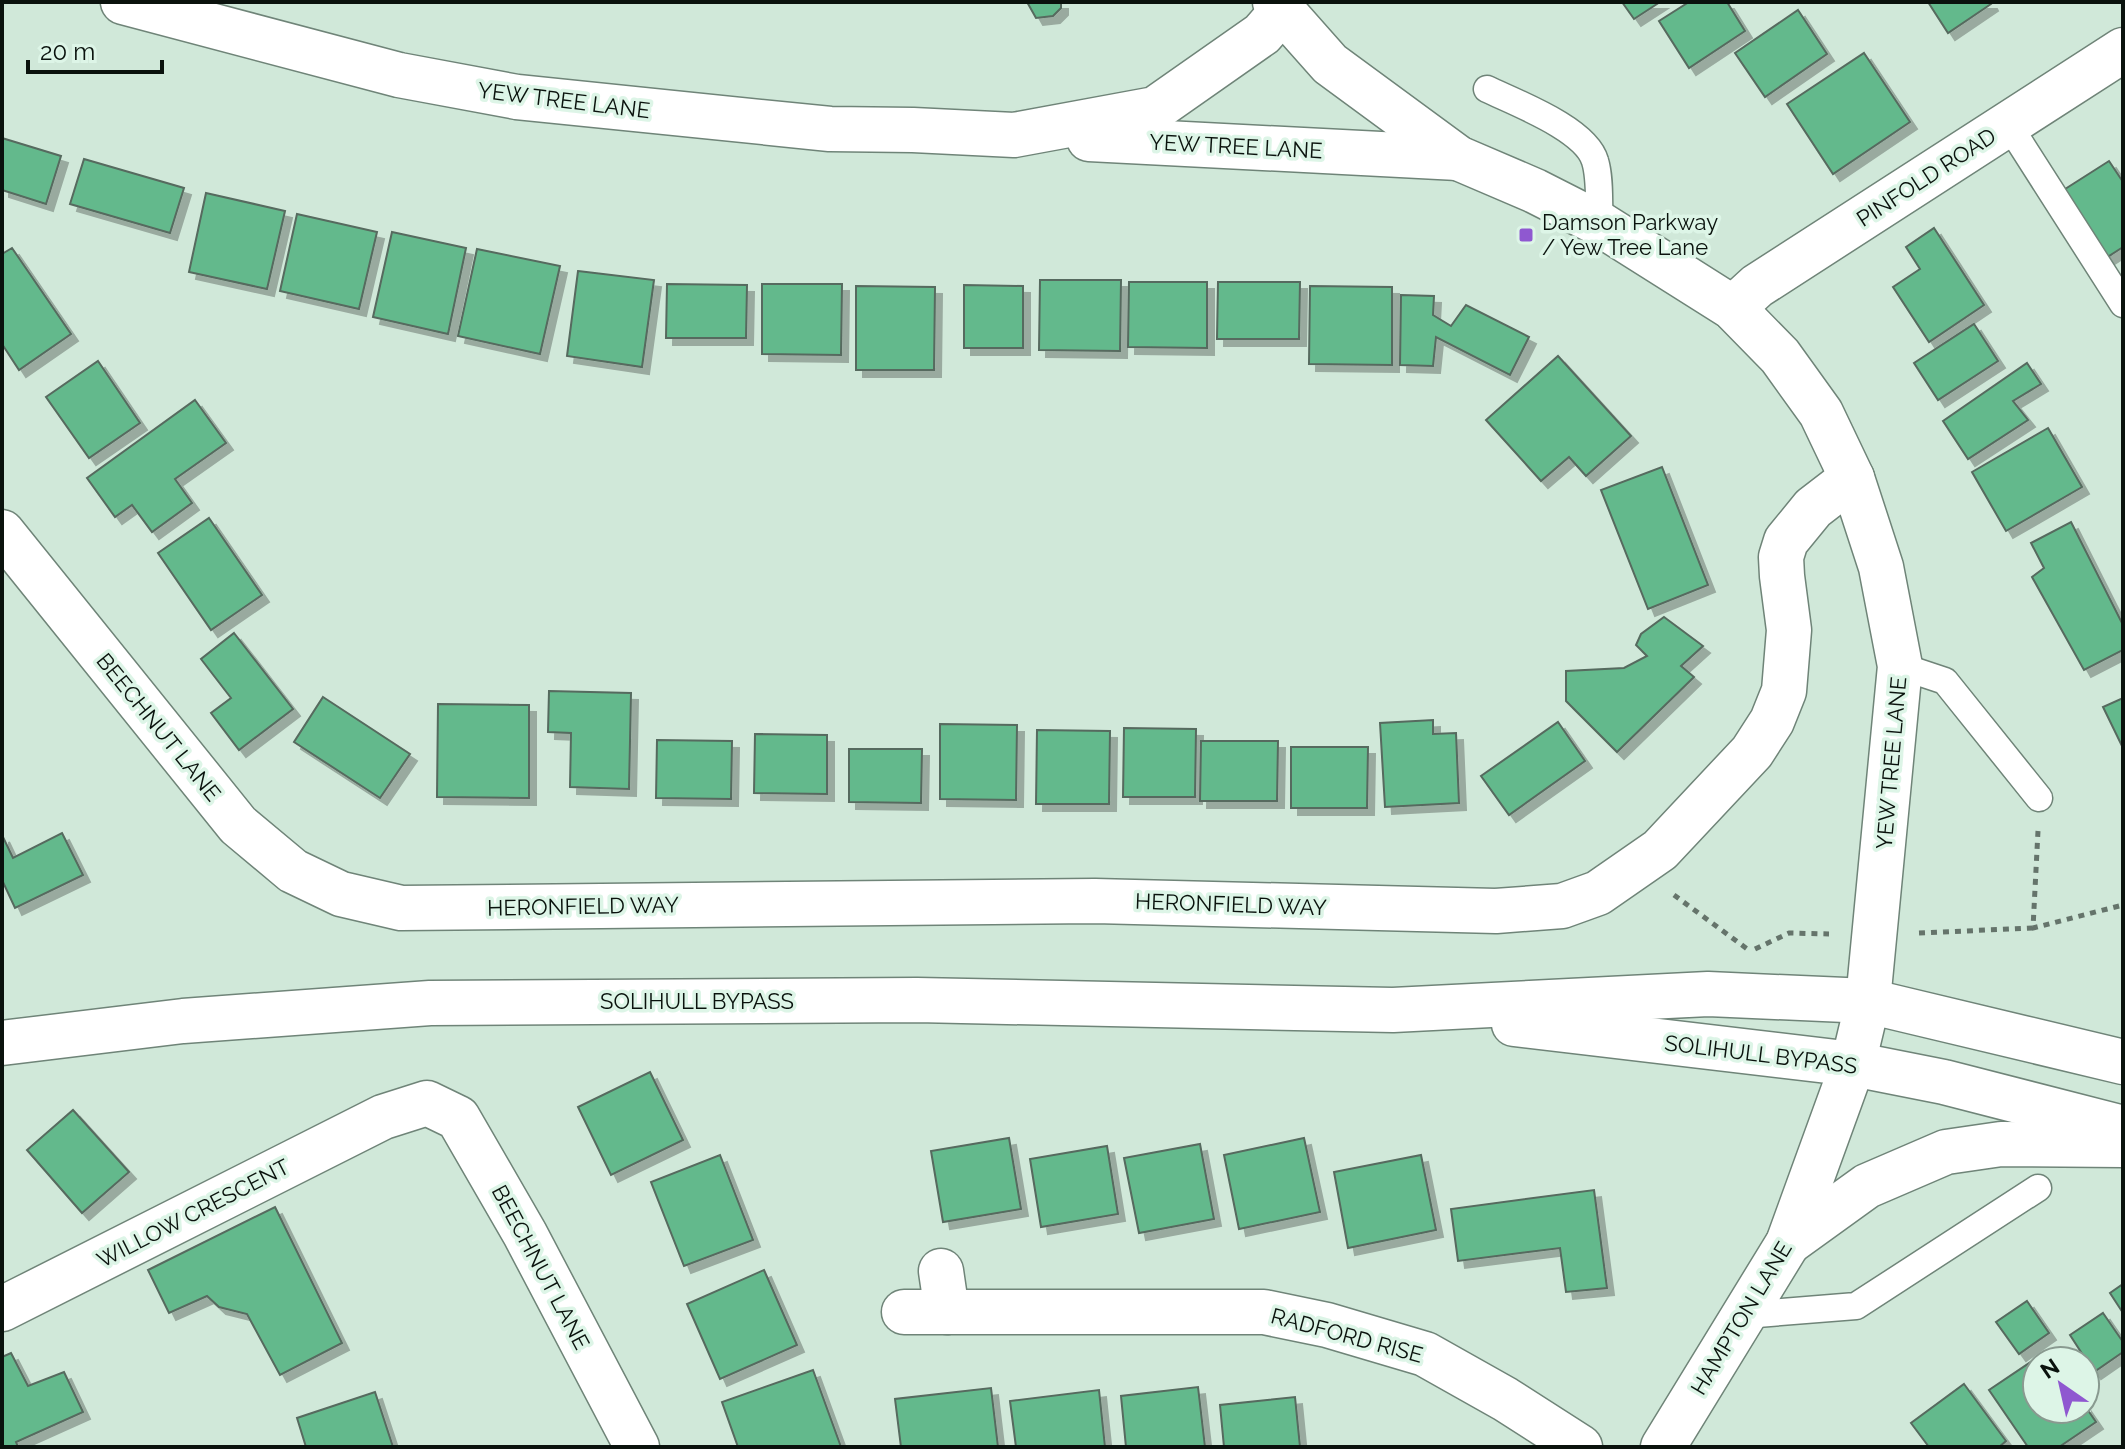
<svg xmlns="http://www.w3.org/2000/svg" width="2125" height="1449" font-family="Raleway,sans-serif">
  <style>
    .building { fill: #64b98c; stroke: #566a5e; stroke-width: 2; filter: url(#shadow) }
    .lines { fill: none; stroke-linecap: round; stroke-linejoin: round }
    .lane-casing { stroke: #6f8478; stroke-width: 29 }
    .street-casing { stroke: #6f8478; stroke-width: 47 }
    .secondary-casing { stroke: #6f8478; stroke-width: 47 }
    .highway-casing { stroke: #6f8478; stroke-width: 47 }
    .path { stroke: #65746b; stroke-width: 5; stroke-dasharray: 6 6; stroke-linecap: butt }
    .lane { stroke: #fff; stroke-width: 26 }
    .street { stroke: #fff; stroke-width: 44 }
    .secondary { stroke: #fff; stroke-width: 44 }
    .highway { stroke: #fff; stroke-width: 44 }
    .poi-dot { fill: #8f58d0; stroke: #ddf5e7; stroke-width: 3 }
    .labels { text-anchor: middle; stroke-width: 7; stroke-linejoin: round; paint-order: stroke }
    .street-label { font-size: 22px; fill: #0a120d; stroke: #ddf5e7 }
    .poi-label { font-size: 22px; fill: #0a120d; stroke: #ddf5e7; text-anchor: start }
  </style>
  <defs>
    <filter id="shadow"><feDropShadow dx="7" dy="7" stdDeviation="0" flood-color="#0004"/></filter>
  </defs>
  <rect width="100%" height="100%" fill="#d0e8d9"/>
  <!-- building -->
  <g class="building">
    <path d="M 1027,2 L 1061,2 L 1061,8 L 1053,16 L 1036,18 Z"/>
    <path d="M 1622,2 L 1660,2 L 1634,19 Z"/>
    <path d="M 1689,2 L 1727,2 L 1745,31 L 1689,68 L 1659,21 Z"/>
    <path d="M 1928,2 L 1990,2 L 1991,4 L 1948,33 Z"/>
    <path d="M 1798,10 L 1827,54 L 1765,97 L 1735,53 Z"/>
    <path d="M 1864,53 L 1910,122 L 1833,174 L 1787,104 Z"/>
    <path d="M 2,138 L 61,156 L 46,204 L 2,190 Z"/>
    <path d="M 84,159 L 184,188 L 170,233 L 70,204 Z"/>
    <path d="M 2109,161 L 2123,182 L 2123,247 L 2106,258 L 2062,191 Z"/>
    <path d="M 206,193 L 285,211 L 267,289 L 189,272 Z"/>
    <path d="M 297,214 L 377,232 L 359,309 L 280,291 Z"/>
    <path d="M 1934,228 L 1984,305 L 1929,342 L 1893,287 L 1920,269 L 1906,247 Z"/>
    <path d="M 392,232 L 466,248 L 448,334 L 373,317 Z"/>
    <path d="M 12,248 L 71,334 L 19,370 L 2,344 L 2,254 Z"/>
    <path d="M 477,249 L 560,266 L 540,354 L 458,336 Z"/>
    <path d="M 578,271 L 654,280 L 642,367 L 567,356 Z"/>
    <path d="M 1040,280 L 1121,280 L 1120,351 L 1039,350 Z"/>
    <path d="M 1129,282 L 1207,282 L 1207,348 L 1128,347 Z"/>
    <path d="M 1218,282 L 1300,282 L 1299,339 L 1217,339 Z"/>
    <path d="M 667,284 L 747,285 L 746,338 L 666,338 Z"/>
    <path d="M 762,284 L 842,284 L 841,355 L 762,354 Z"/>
    <path d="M 964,285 L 1023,286 L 1023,348 L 964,348 Z"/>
    <path d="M 856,286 L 935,287 L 934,370 L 856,370 Z"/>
    <path d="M 1310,286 L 1392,287 L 1392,365 L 1309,364 Z"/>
    <path d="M 1401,295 L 1434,296 L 1433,315 L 1451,326 L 1466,305 L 1529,337 L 1510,375 L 1436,337 L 1433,366 L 1400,365 Z"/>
    <path d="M 1974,324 L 1998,361 L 1938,400 L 1914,363 Z"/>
    <path d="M 1558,356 L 1631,436 L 1586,476 L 1569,457 L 1541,481 L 1486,420 Z"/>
    <path d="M 98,361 L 140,423 L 89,458 L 46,397 Z"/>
    <path d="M 2027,363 L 2041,384 L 2013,401 L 2028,420 L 1968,459 L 1943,421 Z"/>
    <path d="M 195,400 L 226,443 L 175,479 L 192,503 L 152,532 L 132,505 L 115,517 L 87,478 Z"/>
    <path d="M 2048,428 L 2082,487 L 2006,531 L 1972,472 Z"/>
    <path d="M 1662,467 L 1708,585 L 1648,609 L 1601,490 Z"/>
    <path d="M 209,518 L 262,595 L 211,630 L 158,553 Z"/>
    <path d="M 2071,522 L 2123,625 L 2123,650 L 2084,670 L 2032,577 L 2044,568 L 2031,543 Z"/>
    <path d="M 1664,617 L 1703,646 L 1681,666 L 1694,677 L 1617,752 L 1566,701 L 1566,671 L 1624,668 L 1647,656 L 1636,645 L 1641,634 Z"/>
    <path d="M 234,633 L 293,709 L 239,750 L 211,713 L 231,698 L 201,659 Z"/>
    <path d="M 549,691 L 631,693 L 629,789 L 570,787 L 571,733 L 548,732 Z"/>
    <path d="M 323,697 L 410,754 L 380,798 L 294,742 Z"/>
    <path d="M 2123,698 L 2123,748 L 2103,707 Z"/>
    <path d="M 438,704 L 529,705 L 529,798 L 437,797 Z"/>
    <path d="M 1433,720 L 1433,734 L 1456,733 L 1459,803 L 1385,807 L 1380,723 Z"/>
    <path d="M 1558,722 L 1585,761 L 1509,815 L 1481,776 Z"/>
    <path d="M 940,724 L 1017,725 L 1016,800 L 940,799 Z"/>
    <path d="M 1124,728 L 1196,729 L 1195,797 L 1123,797 Z"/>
    <path d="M 1037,730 L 1110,731 L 1109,804 L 1036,804 Z"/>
    <path d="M 755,734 L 827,735 L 827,794 L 754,793 Z"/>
    <path d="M 657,740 L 732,741 L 731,799 L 656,798 Z"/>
    <path d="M 1201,741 L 1278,741 L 1277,801 L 1200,801 Z"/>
    <path d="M 1291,747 L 1368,747 L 1367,808 L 1291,808 Z"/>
    <path d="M 849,749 L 922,749 L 921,803 L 849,802 Z"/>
    <path d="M 62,833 L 83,875 L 15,908 L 2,880 L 2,835 L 13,858 Z"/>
    <path d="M 650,1072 L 683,1140 L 611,1175 L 578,1107 Z"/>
    <path d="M 73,1110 L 129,1172 L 82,1213 L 27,1150 Z"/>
    <path d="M 1009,1138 L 1021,1209 L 943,1222 L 931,1151 Z"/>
    <path d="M 1304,1138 L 1320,1212 L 1239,1229 L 1224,1155 Z"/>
    <path d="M 1200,1144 L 1214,1219 L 1139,1233 L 1124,1158 Z"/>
    <path d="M 1107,1146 L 1118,1214 L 1041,1227 L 1030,1159 Z"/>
    <path d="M 720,1155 L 753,1240 L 684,1266 L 651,1182 Z"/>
    <path d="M 1421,1155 L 1436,1230 L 1348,1248 L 1334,1172 Z"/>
    <path d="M 1594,1190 L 1607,1288 L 1566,1292 L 1560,1248 L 1458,1261 L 1451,1209 Z"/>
    <path d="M 275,1207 L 342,1343 L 280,1375 L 247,1314 L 219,1307 L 207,1296 L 169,1313 L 148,1270 Z"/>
    <path d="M 764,1270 L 797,1345 L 720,1379 L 687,1304 Z"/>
    <path d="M 2123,1284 L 2123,1313 L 2110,1293 Z"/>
    <path d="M 2027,1301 L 2049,1333 L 2019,1354 L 1996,1322 Z"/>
    <path d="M 2103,1313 L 2123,1342 L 2123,1352 L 2094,1372 L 2070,1335 Z"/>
    <path d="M 2047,1351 L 2054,1361 L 2037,1361 L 2037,1409 L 2085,1409 L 2085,1406 L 2096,1422 L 2059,1447 L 2028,1447 L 1989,1390 Z"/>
    <path d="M 11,1353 L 28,1386 L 64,1372 L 83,1412 L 16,1442 L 18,1447 L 2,1447 L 2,1357 Z"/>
    <path d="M 813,1370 L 841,1447 L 738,1447 L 722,1402 Z"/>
    <path d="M 1964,1384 L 2006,1441 L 1999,1447 L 1929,1447 L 1911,1423 Z"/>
    <path d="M 1198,1387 L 1205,1447 L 1126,1447 L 1121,1396 Z"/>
    <path d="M 991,1388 L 998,1447 L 901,1447 L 895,1399 Z"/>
    <path d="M 1099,1390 L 1105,1447 L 1016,1447 L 1010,1401 Z"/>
    <path d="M 375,1392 L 393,1447 L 306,1447 L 297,1418 Z"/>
    <path d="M 1295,1397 L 1300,1447 L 1224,1447 L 1220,1405 Z"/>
  </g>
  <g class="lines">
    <!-- lane casing -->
    <g class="lane-casing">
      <g id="lane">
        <path d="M 1487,89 C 1516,103 1586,129 1595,161 C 1601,180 1598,205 1600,224"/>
        <path d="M 2008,124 L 2123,304"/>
        <path d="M 1900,666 L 1945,681 L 2039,798"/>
        <path d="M 1745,1315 L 1856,1306 L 2038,1188"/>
      </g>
    </g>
    <!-- street casing -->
    <g class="street-casing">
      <g id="street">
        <path d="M 1733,308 L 1757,286 L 2123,50"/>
        <path d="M 2,532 L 238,825 L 293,871 L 341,894 L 401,908 L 1095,901 L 1496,911 L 1562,906 L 1598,893 L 1660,850 L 1752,752 L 1772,721 L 1784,691 L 1789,630 L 1782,576 L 1781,557 L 1786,541 L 1813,508 L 1852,478"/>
        <path d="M 941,1271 L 947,1312"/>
        <path d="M 2,1309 L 383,1117 L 427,1103 L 458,1118 L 525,1234 L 637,1447"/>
        <path d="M 904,1312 L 1264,1312 L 1327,1325 L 1425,1354 L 1505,1399 L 1580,1447"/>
      </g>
    </g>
    <!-- secondary casing -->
    <g class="secondary-casing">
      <g id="secondary">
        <path d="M 123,2 L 399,75 L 517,97 L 830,129 L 913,130 L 1014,135 L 1155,109 L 1262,34 L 1282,11"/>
        <path d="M 1275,2 L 1330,64 L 1458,158 L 1535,191 L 1600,224 L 1733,308 L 1780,356 L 1821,413 L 1852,478 L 1881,567 L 1900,666 L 1868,1001 L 1853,1064 L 1788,1243 L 1663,1447"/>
        <path d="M 1089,139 L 1458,158"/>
        <path d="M 1788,1243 L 1867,1186 L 1946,1152 L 2001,1144 L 2123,1145"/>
      </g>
    </g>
    <!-- highway casing -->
    <g class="highway-casing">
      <g id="highway">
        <path d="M 1514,1024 L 1853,1064 L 1944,1082 L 2123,1128"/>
        <path d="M 2,1043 L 183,1021 L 430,1003 L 917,1000 L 1393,1010 L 1708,994 L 1868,1001 L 2123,1062"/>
      </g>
    </g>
    <!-- path -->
    <g class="path">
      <path d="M 2038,831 L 2033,928 L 2123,905"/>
      <path d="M 1674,895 L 1750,951"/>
      <path d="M 1919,933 L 2033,928"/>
      <path d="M 1755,949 L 1789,933 L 1829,934"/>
    </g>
    <!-- lane -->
    <use href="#lane" class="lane"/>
    <!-- street -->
    <use href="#street" class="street"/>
    <!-- secondary -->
    <use href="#secondary" class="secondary"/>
    <!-- highway -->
    <use href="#highway" class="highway"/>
  </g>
  <!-- markers -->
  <rect class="poi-dot" x="1518" y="227" width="16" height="16" rx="4"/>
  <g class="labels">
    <!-- street labels -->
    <g class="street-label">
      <text transform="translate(564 100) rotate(7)" y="8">YEW TREE LANE</text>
      <text transform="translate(1236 146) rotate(3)" y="8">YEW TREE LANE</text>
      <text transform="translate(1926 177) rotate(-33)" y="8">PINFOLD ROAD</text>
      <text transform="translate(159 727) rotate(51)" y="8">BEECHNUT LANE</text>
      <text transform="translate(1891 763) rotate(-85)" y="8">YEW TREE LANE</text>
      <text transform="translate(1231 904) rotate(2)" y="8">HERONFIELD WAY</text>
      <text transform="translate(583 906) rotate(-1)" y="8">HERONFIELD WAY</text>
      <text x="697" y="1009">SOLIHULL BYPASS</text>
      <text transform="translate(1761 1054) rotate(7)" y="8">SOLIHULL BYPASS</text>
      <text transform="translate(193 1213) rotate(-27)" y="8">WILLOW CRESCENT</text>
      <text transform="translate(541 1267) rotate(62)" y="8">BEECHNUT LANE</text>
      <text transform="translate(1741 1318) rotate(-59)" y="8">HAMPTON LANE</text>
      <text transform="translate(1347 1335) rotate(15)" y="8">RADFORD RISE</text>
    </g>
    <!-- poi labels -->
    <g class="poi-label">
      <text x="1542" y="230">Damson Parkway<tspan x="1542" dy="25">/ Yew Tree Lane</tspan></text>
    </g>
  </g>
  <!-- border -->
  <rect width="2125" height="1449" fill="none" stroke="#0a120d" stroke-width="8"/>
  <!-- north arrow -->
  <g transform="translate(2061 1385) rotate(326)"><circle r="38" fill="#ddf5e7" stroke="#899a90" stroke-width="2"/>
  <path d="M0-6L14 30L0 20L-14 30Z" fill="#8f58d0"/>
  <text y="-12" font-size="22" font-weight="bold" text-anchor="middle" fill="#0a120d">N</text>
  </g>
  <!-- scale -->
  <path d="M28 60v12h134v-12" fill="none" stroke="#0a120d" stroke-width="4"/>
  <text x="40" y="60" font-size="24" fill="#0a120d" stroke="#ddf5e7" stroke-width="6" paint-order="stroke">20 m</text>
</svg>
